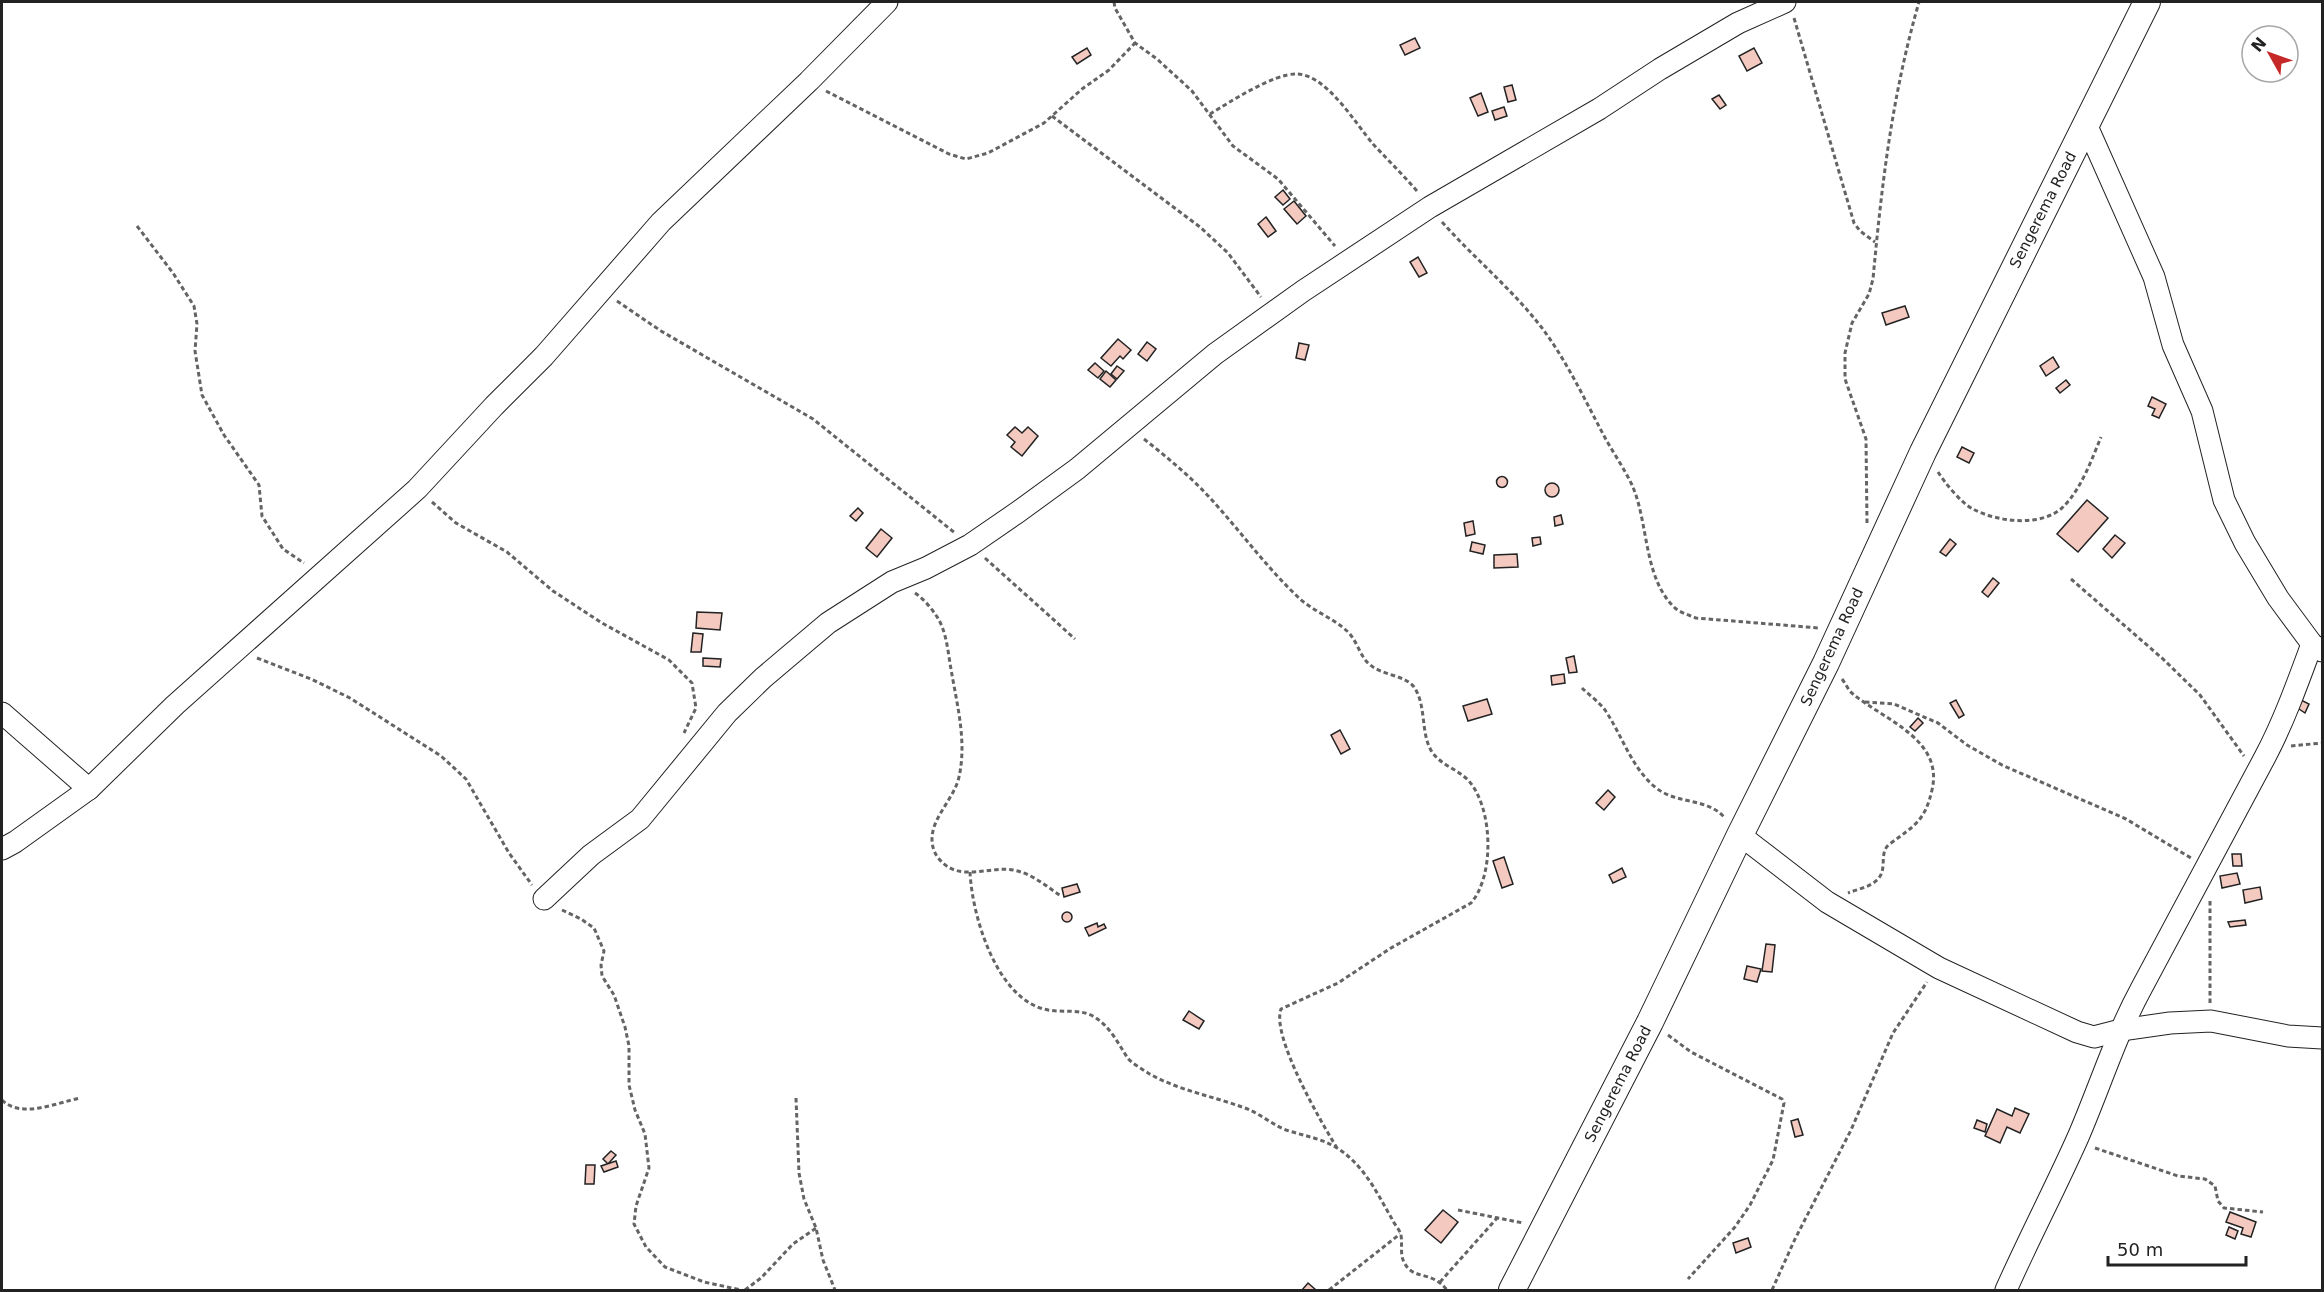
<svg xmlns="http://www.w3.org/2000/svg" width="2324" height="1292" font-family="'DejaVu Sans',sans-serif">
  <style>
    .building { fill: #f3c9c0; stroke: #222; stroke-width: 1.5 }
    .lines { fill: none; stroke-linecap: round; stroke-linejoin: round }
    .minor-casing { stroke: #222; stroke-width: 23 }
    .major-casing { stroke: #222; stroke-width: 28 }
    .path { stroke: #646464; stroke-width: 3; stroke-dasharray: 4.5 3; stroke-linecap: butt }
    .minor { stroke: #fff; stroke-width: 21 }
    .major { stroke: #fff; stroke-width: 26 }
    .labels { text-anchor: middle; stroke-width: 4.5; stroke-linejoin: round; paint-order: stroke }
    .street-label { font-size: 15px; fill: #222; stroke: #fff }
  </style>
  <rect width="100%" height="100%" fill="#fff"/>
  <!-- building -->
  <g class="building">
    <path d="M 1415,38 L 1420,48 L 1405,55 L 1400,45 Z"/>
    <path d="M 1087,48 L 1091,55 L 1077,64 L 1072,57 Z"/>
    <path d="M 1754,48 L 1762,63 L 1747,71 L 1739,56 Z"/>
    <path d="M 1512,85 L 1516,100 L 1508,102 L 1504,87 Z"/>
    <path d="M 1481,93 L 1488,112 L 1478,116 L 1470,98 Z"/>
    <path d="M 1719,95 L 1726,105 L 1720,109 L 1712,99 Z"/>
    <path d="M 1504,107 L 1507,116 L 1495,120 L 1492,111 Z"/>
    <path d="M 1283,190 L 1290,199 L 1283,205 L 1275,197 Z"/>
    <path d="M 1294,201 L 1306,216 L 1297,224 L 1284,209 Z"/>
    <path d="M 1266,217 L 1276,231 L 1268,237 L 1258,224 Z"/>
    <path d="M 1418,257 L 1427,273 L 1419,277 L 1410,262 Z"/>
    <path d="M 1905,306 L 1909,317 L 1886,325 L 1882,313 Z"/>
    <path d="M 1118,339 L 1131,350 L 1123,359 L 1120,356 L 1111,366 L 1101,358 Z"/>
    <path d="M 1147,342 L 1156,349 L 1147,361 L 1138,354 Z"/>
    <path d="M 1299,343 L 1309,345 L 1305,360 L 1296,358 Z"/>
    <path d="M 2053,357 L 2059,367 L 2046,376 L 2040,366 Z"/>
    <path d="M 1095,363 L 1104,371 L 1098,378 L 1088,370 Z"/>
    <path d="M 1117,366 L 1124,371 L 1117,379 L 1111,374 Z"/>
    <path d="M 1106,371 L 1116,380 L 1110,387 L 1100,379 Z"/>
    <path d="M 2066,380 L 2070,385 L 2060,393 L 2056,388 Z"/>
    <path d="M 2152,397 L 2166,404 L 2159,418 L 2152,415 L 2155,409 L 2148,406 Z"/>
    <path d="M 1015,427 L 1022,433 L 1028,427 L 1038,436 L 1022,456 L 1011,447 L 1015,442 L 1007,435 Z"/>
    <path d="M 1962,447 L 1974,453 L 1969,463 L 1957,457 Z"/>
    <circle cx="1502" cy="482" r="5.5"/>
    <circle cx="1552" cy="490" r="7"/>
    <path d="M 2087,500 L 2108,518 L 2078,552 L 2057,534 Z"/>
    <path d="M 858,508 L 863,513 L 856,521 L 850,516 Z"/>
    <path d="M 1561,515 L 1563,524 L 1555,526 L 1554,517 Z"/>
    <path d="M 1473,521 L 1475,534 L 1466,536 L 1464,523 Z"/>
    <path d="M 881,529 L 892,538 L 877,557 L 866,548 Z"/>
    <path d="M 2115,535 L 2125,543 L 2112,558 L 2103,549 Z"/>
    <path d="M 1540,537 L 1541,544 L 1533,546 L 1532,538 Z"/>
    <path d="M 1950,539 L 1956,544 L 1946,556 L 1940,552 Z"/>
    <path d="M 1472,542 L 1485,545 L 1483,554 L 1470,551 Z"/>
    <path d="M 1517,554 L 1518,567 L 1494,568 L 1494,555 Z"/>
    <path d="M 1993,578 L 1999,583 L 1988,597 L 1982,592 Z"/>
    <path d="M 697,612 L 722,613 L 720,630 L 696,628 Z"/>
    <path d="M 693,633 L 703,634 L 701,652 L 691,652 Z"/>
    <path d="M 1574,656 L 1577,672 L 1569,673 L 1566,658 Z"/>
    <path d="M 703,658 L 721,659 L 720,667 L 703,666 Z"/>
    <path d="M 1564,674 L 1565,683 L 1552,685 L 1551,676 Z"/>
    <path d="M 2297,698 L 2309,704 L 2305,713 L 2293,705 Z"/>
    <path d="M 1487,699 L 1492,714 L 1468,721 L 1463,706 Z"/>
    <path d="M 1956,700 L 1964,715 L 1959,718 L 1950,703 Z"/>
    <path d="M 1918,718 L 1923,723 L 1915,731 L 1910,727 Z"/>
    <path d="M 1340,730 L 1350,749 L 1341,754 L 1331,735 Z"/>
    <path d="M 1608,790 L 1615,797 L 1604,810 L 1596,803 Z"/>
    <path d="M 2232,854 L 2241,854 L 2242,866 L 2233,866 Z"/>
    <path d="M 1504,857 L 1513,884 L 1502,888 L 1493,861 Z"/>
    <path d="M 1622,868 L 1626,877 L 1613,883 L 1609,875 Z"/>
    <path d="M 2237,873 L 2240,884 L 2222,888 L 2220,876 Z"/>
    <path d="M 1077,884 L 1080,892 L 1064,897 L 1062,888 Z"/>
    <path d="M 2260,887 L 2262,899 L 2245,903 L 2243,890 Z"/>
    <circle cx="1067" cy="917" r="5"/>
    <path d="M 2245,920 L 2246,925 L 2230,927 L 2228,922 Z"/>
    <path d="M 1097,923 L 1098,927 L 1104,924 L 1106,928 L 1089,936 L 1085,928 Z"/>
    <path d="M 1766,944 L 1775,945 L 1772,972 L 1762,971 Z"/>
    <path d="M 1747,966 L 1761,969 L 1757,982 L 1744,979 Z"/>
    <path d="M 1189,1011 L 1204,1021 L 1199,1029 L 1183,1020 Z"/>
    <path d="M 2015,1108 L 2029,1114 L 2020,1133 L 2007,1127 L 2000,1143 L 1985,1136 L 1997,1109 L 2012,1116 Z"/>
    <path d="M 1798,1119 L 1803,1135 L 1795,1137 L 1791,1121 Z"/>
    <path d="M 1977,1120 L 1987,1124 L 1985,1132 L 1974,1128 Z"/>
    <path d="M 611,1151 L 616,1155 L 608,1164 L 603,1159 Z"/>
    <path d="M 616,1161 L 618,1167 L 604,1172 L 601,1166 Z"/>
    <path d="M 586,1165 L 595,1165 L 594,1184 L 585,1184 Z"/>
    <path d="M 1443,1210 L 1458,1222 L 1441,1243 L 1425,1230 Z"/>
    <path d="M 2230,1212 L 2256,1222 L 2251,1237 L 2241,1234 L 2243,1228 L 2226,1222 Z"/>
    <path d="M 2229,1227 L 2238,1231 L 2235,1239 L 2226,1235 Z"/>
    <path d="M 1748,1238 L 1751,1247 L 1736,1253 L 1733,1243 Z"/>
    <path d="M 1308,1283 L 1316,1290 L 1302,1290 Z"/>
  </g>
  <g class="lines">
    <!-- minor casing -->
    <g class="minor-casing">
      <g id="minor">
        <path d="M 2086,124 L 2154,277 L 2173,345 L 2202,411 L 2224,500 L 2245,543 L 2278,598 L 2312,644 L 2322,651"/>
        <path d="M 2,713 L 89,789"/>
        <path d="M 1740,835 L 1827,902 L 1939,968 L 2077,1032 L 2094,1037 L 2121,1030 L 2170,1023 L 2211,1021 L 2288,1036 L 2322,1038"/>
        <path d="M 2,849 L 15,842 L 89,789 L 175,705 L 417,489 L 494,406 L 544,356 L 661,222 L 809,81 L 887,2"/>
        <path d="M 544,899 L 591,855 L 640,819 L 727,713 L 763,678 L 828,623 L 892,582 L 926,568 L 970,545 L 1018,512 L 1077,469 L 1215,354 L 1303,291 L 1430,207 L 1599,109 L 1660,69 L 1738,23 L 1785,2"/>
        <path d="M 2006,1290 C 2029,1238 2056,1187 2079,1135 C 2100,1086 2116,1035 2141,989 C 2182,911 2224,834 2265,757 C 2284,721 2298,682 2312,644"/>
      </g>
    </g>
    <!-- major casing -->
    <g class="major-casing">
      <path id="major" d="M 1512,1290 L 1650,1022 L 1740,835 L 1826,663 L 1923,452 L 2147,2"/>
    </g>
    <!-- path -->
    <g class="path">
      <path d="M 1114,2 L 1115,8 L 1135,43 L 1157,59 L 1192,91 L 1233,146 L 1278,179 L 1335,246"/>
      <path d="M 1794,18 L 1854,223 L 1860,231 L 1875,242"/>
      <path d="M 826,91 L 949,154 L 966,159 L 988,153 L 1044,123 L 1082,89 L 1109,70 L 1135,43"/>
      <path d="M 1210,114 C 1230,102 1274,73 1297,74 C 1327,75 1355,123 1373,144 C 1388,160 1403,175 1417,191"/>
      <path d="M 1052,116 L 1200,227 L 1228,253 L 1261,297"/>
      <path d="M 1442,222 C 1474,258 1512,289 1542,328 C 1566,360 1584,398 1603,434 C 1612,451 1624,468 1632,485 C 1649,523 1643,578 1675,608 C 1681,613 1689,615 1696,618 L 1819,628"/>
      <path d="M 137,226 L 173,273 L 194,306 L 197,324 L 195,351 L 202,395 L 224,435 L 259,485 L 262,516 L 283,549 L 304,563"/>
      <path d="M 617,301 L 661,331 L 813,419 L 955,533"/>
      <path d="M 1144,439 C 1168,458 1191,477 1211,499 C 1241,532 1267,568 1299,598 C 1313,611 1333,618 1347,631 C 1356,639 1359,653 1367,662 C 1380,676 1404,674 1414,687 C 1427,706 1420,733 1432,752 C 1441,765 1457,769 1468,780 C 1493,807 1495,875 1471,903 L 1391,948 L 1338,983 L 1281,1009 C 1271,1036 1321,1122 1337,1148"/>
      <path d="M 1938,472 C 1945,483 1962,504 1973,509 C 1997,522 2043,528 2064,506 C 2081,489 2092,459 2101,437"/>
      <path d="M 432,502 L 456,523 L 507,552 L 553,591 L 602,623 L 669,660 L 692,683 L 696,708 L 684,733"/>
      <path d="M 1867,523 L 1866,439 L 1845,379 L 1845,353 L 1852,323 L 1869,294 L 1873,279 C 1882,182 1892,96 1919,2"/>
      <path d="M 985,558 L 1075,639"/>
      <path d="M 2071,579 L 2163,659 L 2200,695 L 2244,756"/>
      <path d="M 915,593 C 925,600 933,610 939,620 C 947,635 948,653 951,669 C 957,705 967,741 959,777 C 954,799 932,817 932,839 C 932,849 936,857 943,863 C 962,881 991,866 1013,870 C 1031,873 1046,886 1061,896"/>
      <path d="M 257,658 L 311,679 L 350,698 L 441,756 L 466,779 L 509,853 L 532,885"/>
      <path d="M 1842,679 C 1846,684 1848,690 1853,694 C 1884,720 1944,739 1932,790 C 1925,821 1914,826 1891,843 C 1877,852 1889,869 1877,880 C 1870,887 1858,889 1848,893"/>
      <path d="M 1582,688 C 1589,695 1599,702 1605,710 C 1622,735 1631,767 1655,787 C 1676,805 1707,797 1725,818"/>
      <path d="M 1865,702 L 1894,704 L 1938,723 L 1967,745 L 2002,765 L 2126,819 L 2191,858"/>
      <path d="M 2291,746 L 2322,743"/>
      <path d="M 970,872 C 972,916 997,1001 1048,1010 C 1064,1013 1082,1008 1096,1018 C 1110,1027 1118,1043 1127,1057 C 1131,1063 1142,1069 1148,1073 C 1177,1090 1212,1096 1242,1107 C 1258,1112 1271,1124 1286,1130 C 1304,1136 1321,1138 1337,1148 C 1364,1165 1377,1193 1392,1219 C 1394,1224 1400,1230 1401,1235 C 1403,1248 1398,1258 1409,1269 C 1418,1278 1434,1273 1447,1290"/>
      <path d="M 2210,901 L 2210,1003"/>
      <path d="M 562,910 L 581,919 L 594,928 L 604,951 L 601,965 L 602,976 L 614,995 L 625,1027 L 629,1046 L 629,1085 L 635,1110 L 645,1134 L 649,1168 L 636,1206 L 634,1224 L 646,1247 L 665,1267 L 704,1282 L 741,1290"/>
      <path d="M 1668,1035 L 1691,1052 L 1782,1099 L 1784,1103 L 1773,1160 L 1750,1205 L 1735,1227 L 1688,1279"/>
      <path d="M 796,1098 L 799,1173 L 804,1199 L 816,1228 L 823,1260 L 835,1290"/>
      <path d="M 2,1100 C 21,1119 56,1103 80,1098"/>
      <path d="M 2095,1148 L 2178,1176 L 2205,1179 L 2215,1186 L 2218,1201 L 2224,1208 L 2263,1212"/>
      <path d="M 1458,1210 L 1523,1223"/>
      <path d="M 1440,1282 L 1498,1217"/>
      <path d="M 745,1290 L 761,1278 L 793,1244 L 816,1228"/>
      <path d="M 1329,1290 L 1400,1234"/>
      <path d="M 1772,1290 L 1795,1239 L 1851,1130 L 1893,1033 L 1927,982"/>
    </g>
    <!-- minor -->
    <use href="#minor" class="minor"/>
    <!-- major -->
    <use href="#major" class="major"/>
  </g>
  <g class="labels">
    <!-- street labels -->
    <g class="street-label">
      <text transform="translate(2043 210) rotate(-63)" y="5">Sengerema Road</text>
      <text transform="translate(1832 647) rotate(-65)" y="5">Sengerema Road</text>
      <text transform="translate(1618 1084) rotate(-63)" y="5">Sengerema Road</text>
    </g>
  </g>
  <!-- border -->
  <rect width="2324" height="1292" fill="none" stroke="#222222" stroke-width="6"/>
  <!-- north arrow -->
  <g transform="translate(2270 54) rotate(310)"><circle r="28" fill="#ffffff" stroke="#a7a7a7" stroke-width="1.5"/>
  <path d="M0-4.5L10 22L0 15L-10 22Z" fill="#c62828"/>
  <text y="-9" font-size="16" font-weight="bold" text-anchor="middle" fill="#222222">N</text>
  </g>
  <!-- scale -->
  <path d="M2108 1256v9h138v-9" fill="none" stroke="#222222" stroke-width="3"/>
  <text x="2117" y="1256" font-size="18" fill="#222222" stroke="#ffffff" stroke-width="4.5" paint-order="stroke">50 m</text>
</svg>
